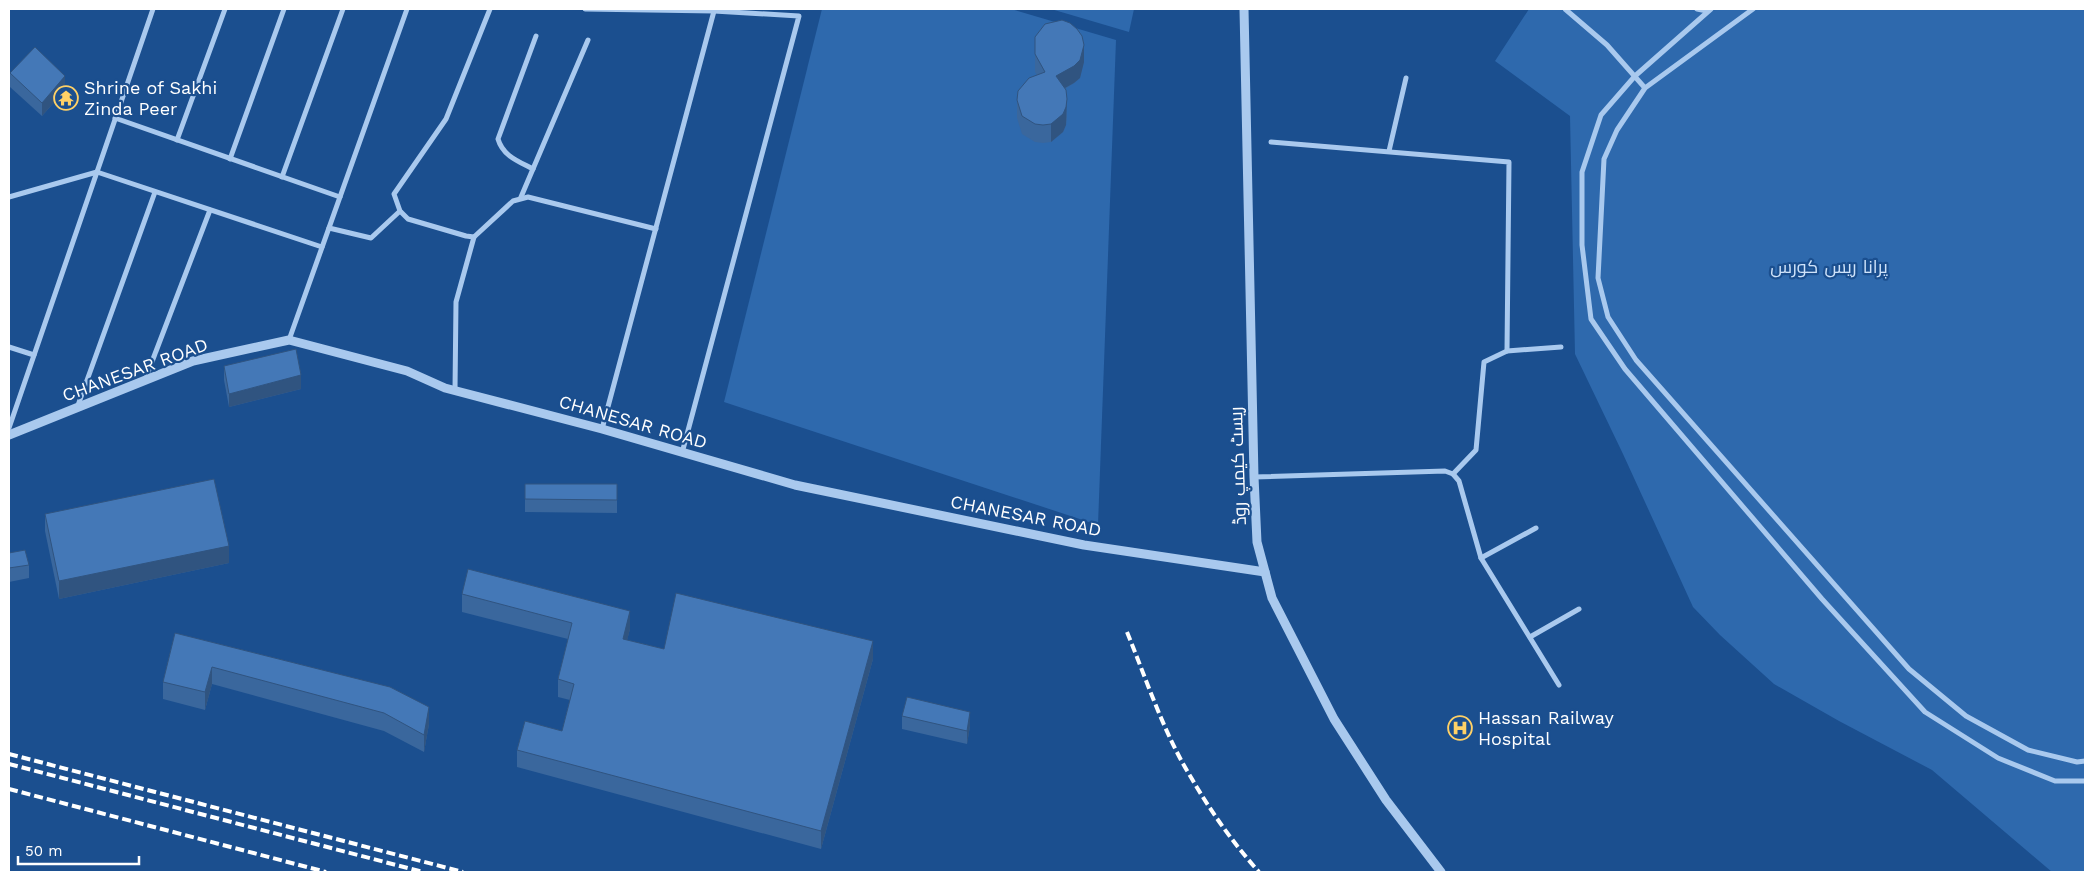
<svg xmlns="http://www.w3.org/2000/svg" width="2094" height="881" font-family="'Work Sans',Cairo,sans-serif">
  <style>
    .green { fill: #2e69ad }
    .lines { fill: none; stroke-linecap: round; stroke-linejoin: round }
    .minor { stroke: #a9c9ee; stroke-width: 5 }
    .tertiary { stroke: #a9c9ee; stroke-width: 9 }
    .rail { stroke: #fff; stroke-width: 4; stroke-dasharray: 9 4; stroke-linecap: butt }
    .wall { fill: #3a679d }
    .shaded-wall { fill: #305480 }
    .building { fill: #4478b7; stroke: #305480 }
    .labels { text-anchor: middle; stroke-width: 4.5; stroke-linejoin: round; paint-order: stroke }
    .poi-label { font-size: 18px; fill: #fff; stroke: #1b4f8f; text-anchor: start }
    .park-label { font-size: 18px; fill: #cfe3fa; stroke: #1b4f8f }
    .street-label { font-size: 18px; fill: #fff; stroke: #1b4f8f }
  </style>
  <rect width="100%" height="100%" fill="#1b4f8f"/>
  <!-- green -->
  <g class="green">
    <path d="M 822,9 L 1011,9 L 1116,40 L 1098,525 L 724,402 Z"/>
    <path d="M 1051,9 L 1134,9 L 1129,32 Z"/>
    <path d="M 1529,9 L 2085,9 L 2085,872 L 2052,872 L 1932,770 L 1839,721 L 1774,684 L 1720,635 L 1693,607 L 1623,454 L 1575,354 L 1570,116 L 1495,61 Z"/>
  </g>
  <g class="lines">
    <!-- minor -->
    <g class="minor">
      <path d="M 490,9 L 446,119 L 394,194 L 400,211 L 408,219 L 466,236 L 474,237 L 513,201 L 528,197 L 656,229"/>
      <path d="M 585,9 L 714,11 L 799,16 L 682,453"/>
      <path d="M 1565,9 L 1607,45 L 1645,88"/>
      <path d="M 1697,9 L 1707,11"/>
      <path d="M 1711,9 L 1635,76 L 1601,115 L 1582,172 L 1582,245 L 1591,319 L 1625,369 L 1822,599 L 1925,712 L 1998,758 L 2055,781 L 2085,781"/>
      <path d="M 1753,9 L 1645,88 L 1617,130 L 1604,159 L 1598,278 L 1608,317 L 1636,360 L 1909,669 L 1966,716 L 2028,750 L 2077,762 L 2085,761"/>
      <path d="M 115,118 L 340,197"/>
      <path d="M 177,140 L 225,9"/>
      <path d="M 1271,142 L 1509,162 L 1507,351 L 1484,362 L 1476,450 L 1453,474"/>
      <path d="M 1389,151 L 1406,78"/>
      <path d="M 230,159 L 284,9"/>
      <path d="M 533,169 C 518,161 503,156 498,139 L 536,36"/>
      <path d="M 282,177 L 343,9"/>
      <path d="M 9,197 L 97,172 L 322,247"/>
      <path d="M 521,197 L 588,40"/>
      <path d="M 329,228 L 371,238 L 400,211"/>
      <path d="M 289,340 L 407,9"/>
      <path d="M 9,347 L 34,355"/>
      <path d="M 1507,351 L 1561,347"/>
      <path d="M 145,380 L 210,210"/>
      <path d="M 455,389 L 456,302 L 474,237"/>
      <path d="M 77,408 L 155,192"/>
      <path d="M 9,428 L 153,9"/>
      <path d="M 602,429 L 714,11"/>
      <path d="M 1254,477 L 1445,471 L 1453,474 L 1459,481 L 1481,558 L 1559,685"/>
      <path d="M 1481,558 L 1536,528"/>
      <path d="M 1530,637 L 1579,609"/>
    </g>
    <!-- tertiary -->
    <g class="tertiary">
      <path d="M 1244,9 L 1254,477 L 1257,542 L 1272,598 L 1334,719 L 1386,800 L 1441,872"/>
      <path d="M 9,435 L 193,361 L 289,340 L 407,371 L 445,388 L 602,429 L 795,485 L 1084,545 L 1265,572"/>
    </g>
    <!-- rail -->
    <g class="rail">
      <path d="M 1127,632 C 1147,681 1164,734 1192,779 C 1211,812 1234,844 1259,872"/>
      <path d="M 9,754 L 463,872"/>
      <path d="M 9,764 L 423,872"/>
      <path d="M 9,789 L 326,872"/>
    </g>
  </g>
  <!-- wall -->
  <g class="wall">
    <path d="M 1035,37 L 1084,62 L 1080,78 L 1074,83 L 1065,89 L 1067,117 L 1066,125 L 1063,132 L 1051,142 L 1043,143 L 1035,142 L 1022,134 L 1017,118 L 1017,100 L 1037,75 L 1035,72 Z"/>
    <path d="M 10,73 L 65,90 L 42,116 L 10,87 Z"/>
    <path d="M 224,366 L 301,389 L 229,407 L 224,380 Z"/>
    <path d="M 525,484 L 617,484 L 617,513 L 525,512 Z"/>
    <path d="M 45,514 L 229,563 L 59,599 L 45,531 Z"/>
    <path d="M 9,553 L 29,565 L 29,578 L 9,582 Z"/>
    <path d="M 462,594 L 630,629 L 627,640 L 664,649 L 873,659 L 821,849 L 517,767 L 517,750 L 562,731 L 570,700 L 558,697 L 558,679 L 568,639 L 462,612 Z"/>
    <path d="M 175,633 L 429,724 L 424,752 L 384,731 L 212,684 L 205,710 L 163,699 L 163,682 Z"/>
    <path d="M 902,716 L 970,726 L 967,744 L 902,729 Z"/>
  </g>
  <!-- shaded-wall -->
  <g class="shaded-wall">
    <path d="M 1084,45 L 1084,62 L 1080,78 L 1074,83 L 1056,93 L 1056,76 Z"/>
    <path d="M 65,76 L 65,90 L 42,116 L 42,103 Z"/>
    <path d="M 1067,99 L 1066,125 L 1063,132 L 1051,142 L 1051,124 Z"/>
    <path d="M 301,375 L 301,389 L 229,407 L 229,394 Z"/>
    <path d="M 229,546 L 229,563 L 59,599 L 59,581 Z"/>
    <path d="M 630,611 L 630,629 L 623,657 L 623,639 Z"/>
    <path d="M 873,641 L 873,659 L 821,849 L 821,831 Z"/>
    <path d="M 212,667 L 212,684 L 205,710 L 205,692 Z"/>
    <path d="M 429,707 L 429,724 L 424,752 L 424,735 Z"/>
    <path d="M 970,712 L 970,726 L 967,744 L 967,731 Z"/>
  </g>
  <!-- building -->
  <g class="building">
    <path d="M 1062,20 L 1070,23 L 1077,29 L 1082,36 L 1084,45 L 1080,60 L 1074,66 L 1056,76 L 1066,90 L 1067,99 L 1066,107 L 1063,114 L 1051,124 L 1043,125 L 1035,124 L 1022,116 L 1017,100 L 1018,91 L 1029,78 L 1045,72 L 1035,54 L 1035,37 L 1045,24 Z"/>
    <path d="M 35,47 L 65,76 L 42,103 L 10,73 Z"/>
    <path d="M 296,349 L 301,375 L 229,394 L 224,366 Z"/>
    <path d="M 214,479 L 229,546 L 59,581 L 45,514 Z"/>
    <path d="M 525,484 L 617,484 L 617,500 L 525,499 Z"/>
    <path d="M 25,550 L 29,565 L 9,568 L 9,553 Z"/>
    <path d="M 468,569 L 630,611 L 623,639 L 664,649 L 676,593 L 873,641 L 821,831 L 517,750 L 525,721 L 562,731 L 574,684 L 558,679 L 572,623 L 462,594 Z"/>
    <path d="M 175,633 L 390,687 L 429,707 L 424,735 L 384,713 L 212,667 L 205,692 L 163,682 Z"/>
    <path d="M 907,697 L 970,712 L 967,731 L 902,716 Z"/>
  </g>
  <!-- icons -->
  <defs>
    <g id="temple-ring" transform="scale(1.25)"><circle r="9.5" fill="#1b4f8f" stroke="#ffd166" stroke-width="1.5"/><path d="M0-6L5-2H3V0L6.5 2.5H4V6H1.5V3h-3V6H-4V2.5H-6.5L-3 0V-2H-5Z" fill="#ffd166"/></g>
    <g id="hospital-ring" transform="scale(1.25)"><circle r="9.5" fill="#1b4f8f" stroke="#ffd166" stroke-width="1.5"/><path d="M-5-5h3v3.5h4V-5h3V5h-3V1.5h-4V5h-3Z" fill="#ffd166"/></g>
  </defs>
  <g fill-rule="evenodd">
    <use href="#temple-ring" x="66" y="98"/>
    <use href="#hospital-ring" x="1460" y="728"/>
  </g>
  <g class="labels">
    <!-- poi labels -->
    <g class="poi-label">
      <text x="84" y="94">Shrine of Sakhi<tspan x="84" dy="21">Zinda Peer</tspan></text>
      <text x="1478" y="724">Hassan Railway<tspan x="1478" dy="21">Hospital</tspan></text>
    </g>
    <!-- park labels -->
    <g class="park-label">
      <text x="1829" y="273">پرانا ریس کورس</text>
    </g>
    <!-- street labels -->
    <g class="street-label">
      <text transform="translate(135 370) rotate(-20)" y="6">CHANESAR ROAD</text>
      <text transform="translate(633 422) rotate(16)" y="6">CHANESAR ROAD</text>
      <text transform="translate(1238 466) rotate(-92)" y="6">ریسٹ کیمپ روڈ</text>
      <text transform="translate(1026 516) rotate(11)" y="6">CHANESAR ROAD</text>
    </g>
  </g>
  <!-- border -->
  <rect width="2094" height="881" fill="none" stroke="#ffffff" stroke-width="20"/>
  <!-- scale -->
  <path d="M18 856v8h121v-8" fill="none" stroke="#ffffff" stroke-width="2.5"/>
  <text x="25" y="856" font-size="15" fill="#ffffff" stroke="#1b4f8f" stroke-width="4" paint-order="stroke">50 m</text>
</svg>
